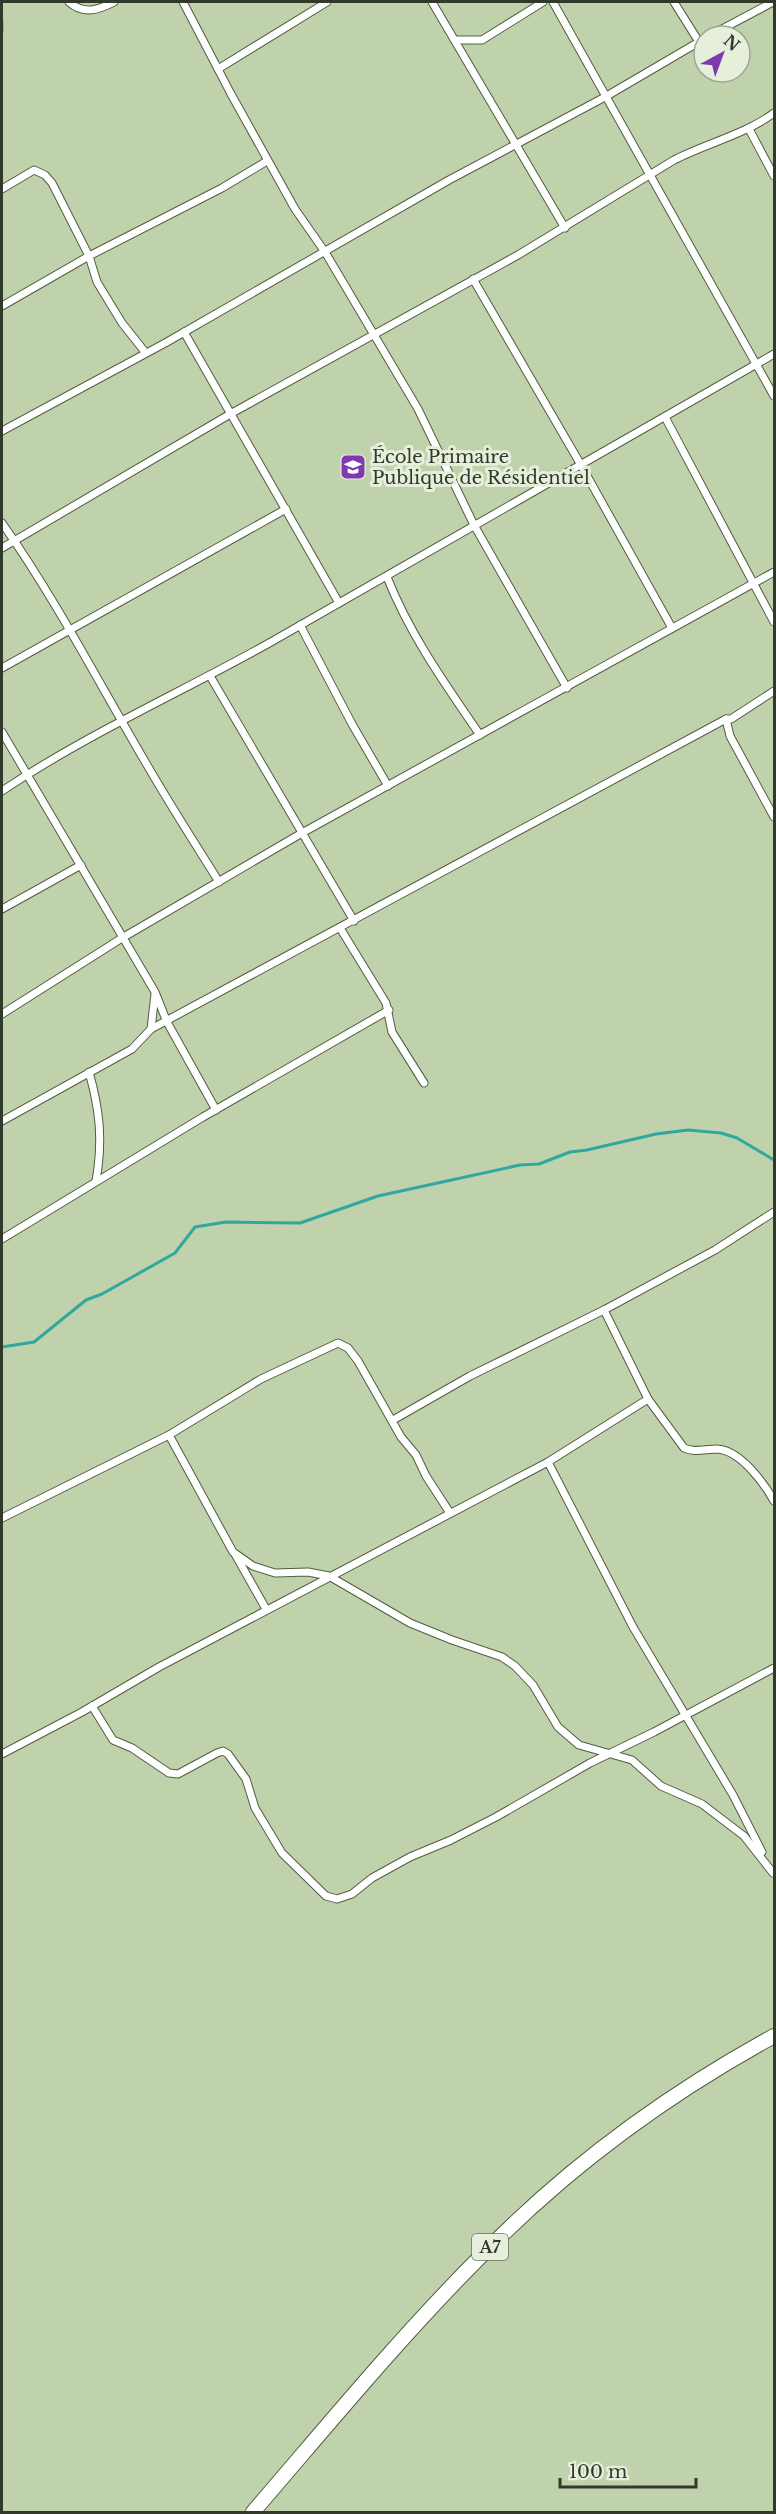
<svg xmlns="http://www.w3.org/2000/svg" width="776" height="2514" font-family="'Libre Baskerville',serif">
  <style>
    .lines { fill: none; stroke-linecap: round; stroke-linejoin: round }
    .stream { stroke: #32a7a0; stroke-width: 3 }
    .street-casing { stroke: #4f5f3f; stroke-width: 9 }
    .highway-casing { stroke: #4f5f3f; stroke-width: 16 }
    .street { stroke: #fff; stroke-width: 7 }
    .highway { stroke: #fff; stroke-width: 14 }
    .labels { text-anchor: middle; stroke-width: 6; stroke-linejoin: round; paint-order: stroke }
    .shield { fill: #e5efdc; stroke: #67705f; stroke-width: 1.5 }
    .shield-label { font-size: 16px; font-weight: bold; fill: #31392a }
    .poi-label { font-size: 18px; fill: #31392a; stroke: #e5efdc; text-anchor: start }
  </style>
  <rect width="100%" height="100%" fill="#bfd2ac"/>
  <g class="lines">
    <!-- stream -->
    <g class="stream">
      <path d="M 2,22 L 2,31"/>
      <path d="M 2,1347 L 34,1342 L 86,1300 L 102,1294 L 175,1253 L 195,1227 L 226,1222 L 300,1223 L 378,1196 L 520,1165 L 539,1164 L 570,1152 L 587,1150 L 656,1134 L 688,1130 L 721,1133 L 737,1138 L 774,1160"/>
    </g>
    <!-- street casing -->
    <g class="street-casing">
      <g id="street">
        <path d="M 69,2 C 84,15 98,10 114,2"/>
        <path d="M 183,2 L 231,94 L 295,209 L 325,252 L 418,409 L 474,525 L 567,688"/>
        <path d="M 432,2 L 565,228"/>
        <path d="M 553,2 L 774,396"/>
        <path d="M 674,2 L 699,42"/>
        <path d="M 709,36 L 773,2"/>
        <path d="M 455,40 L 482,40 L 543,2"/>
        <path d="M 218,69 L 327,2"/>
        <path d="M 749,129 L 774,176"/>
        <path d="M 2,189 L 34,170 L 45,175 L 52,183 L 89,256 L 97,282 L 122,323 L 145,352"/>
        <path d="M 473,279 L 581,465 L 672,628"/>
        <path d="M 2,306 L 89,256 L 222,188 L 267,161"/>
        <path d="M 184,332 L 339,603"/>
        <path d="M 665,417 L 774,622"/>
        <path d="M 2,431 L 167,342 L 449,180 L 605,97 L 704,39"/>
        <path d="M 2,523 C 57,601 101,687 150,770 C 172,808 196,845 219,882"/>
        <path d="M 2,548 L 232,413 L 518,255 L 674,160 C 707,143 744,135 774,113"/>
        <path d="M 387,577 C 410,635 445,684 480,735"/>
        <path d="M 300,625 L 352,724 L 388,786"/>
        <path d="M 2,668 L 286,509"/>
        <path d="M 210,676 L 354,921"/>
        <path d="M 774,691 L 731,719 L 726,719 L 730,736 L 774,817"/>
        <path d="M 2,732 L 155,992 L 167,1022 L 216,1110"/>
        <path d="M 2,791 C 87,734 182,692 271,642 C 439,547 606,449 774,354"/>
        <path d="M 2,909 L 81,865"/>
        <path d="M 340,928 L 386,1003 L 392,1032 L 424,1083"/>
        <path d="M 2,1014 L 122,938 L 302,833 L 774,572"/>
        <path d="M 151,1029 L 726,719"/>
        <path d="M 89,1072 C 100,1111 103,1141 96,1181"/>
        <path d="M 2,1121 L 132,1049 L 151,1029 L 155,994"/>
        <path d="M 2,1239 L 203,1117 L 389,1010"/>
        <path d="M 648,1399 L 684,1448 C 695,1453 705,1449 717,1449 C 740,1450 764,1483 774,1501"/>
        <path d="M 393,1420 L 470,1376 L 604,1310 L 715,1250 L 774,1212"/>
        <path d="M 169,1435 L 233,1552 L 253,1566 L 275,1573 L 308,1572 L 329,1576 L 410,1623 L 452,1640 L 502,1657 L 515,1666 L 533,1685 L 558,1727 L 579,1745 L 632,1760 L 661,1786 L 702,1804 L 744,1836 L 773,1873"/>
        <path d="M 548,1462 L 633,1627 L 733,1795 L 762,1852"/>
        <path d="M 2,1518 L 169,1435 L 261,1379 L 338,1343 L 348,1348 L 358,1361 L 401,1437 L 416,1455 L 426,1476 L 450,1513"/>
        <path d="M 235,1554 L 266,1609"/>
        <path d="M 92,1706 L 113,1740 L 132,1748 L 169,1773 L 178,1774 L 217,1753 L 223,1751 L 228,1754 L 246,1779 L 255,1808 L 282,1853 L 326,1896 L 337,1899 L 352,1894 L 372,1878 L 410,1857 L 451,1840 L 496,1817 L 590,1763 L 654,1732 L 774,1668"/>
        <path d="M 2,1754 L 82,1712 L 159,1667 L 548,1462 L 648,1399 L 604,1310"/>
      </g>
    </g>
    <!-- highway casing -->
    <g class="highway-casing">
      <path id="highway" d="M 253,2512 C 328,2425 401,2336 482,2255 C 567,2168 668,2094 774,2036"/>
    </g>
    <!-- street -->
    <use href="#street" class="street"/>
    <!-- highway -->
    <use href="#highway" class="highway"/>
  </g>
  <!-- icons -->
  <defs>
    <g id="school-square" transform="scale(1.35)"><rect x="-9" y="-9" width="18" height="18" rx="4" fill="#803aad" stroke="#e5efdc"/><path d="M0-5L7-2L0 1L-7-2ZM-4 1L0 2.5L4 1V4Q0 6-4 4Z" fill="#fff"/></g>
  </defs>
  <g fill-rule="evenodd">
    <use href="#school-square" x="353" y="467"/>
  </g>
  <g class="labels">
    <!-- shield labels -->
    <rect class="shield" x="472" y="2234" width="36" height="26" rx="4.5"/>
    <g class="shield-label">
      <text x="490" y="2253">A7</text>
    </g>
    <!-- poi labels -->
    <g class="poi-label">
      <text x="372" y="463">École Primaire<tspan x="372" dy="21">Publique de Résidentiel</tspan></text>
    </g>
  </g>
  <!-- border -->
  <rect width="776" height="2514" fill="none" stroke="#31392a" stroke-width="6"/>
  <!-- north arrow -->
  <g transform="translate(722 54) rotate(41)"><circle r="28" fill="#e5efdc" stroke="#9da695" stroke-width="1.5"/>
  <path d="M0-4.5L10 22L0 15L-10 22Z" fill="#803aad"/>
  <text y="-9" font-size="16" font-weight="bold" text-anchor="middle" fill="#31392a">N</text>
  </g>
  <!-- scale -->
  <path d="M560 2478v9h136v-9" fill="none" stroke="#31392a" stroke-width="3"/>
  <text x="569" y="2478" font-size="18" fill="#31392a" stroke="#e5efdc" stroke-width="4.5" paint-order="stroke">100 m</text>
</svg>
